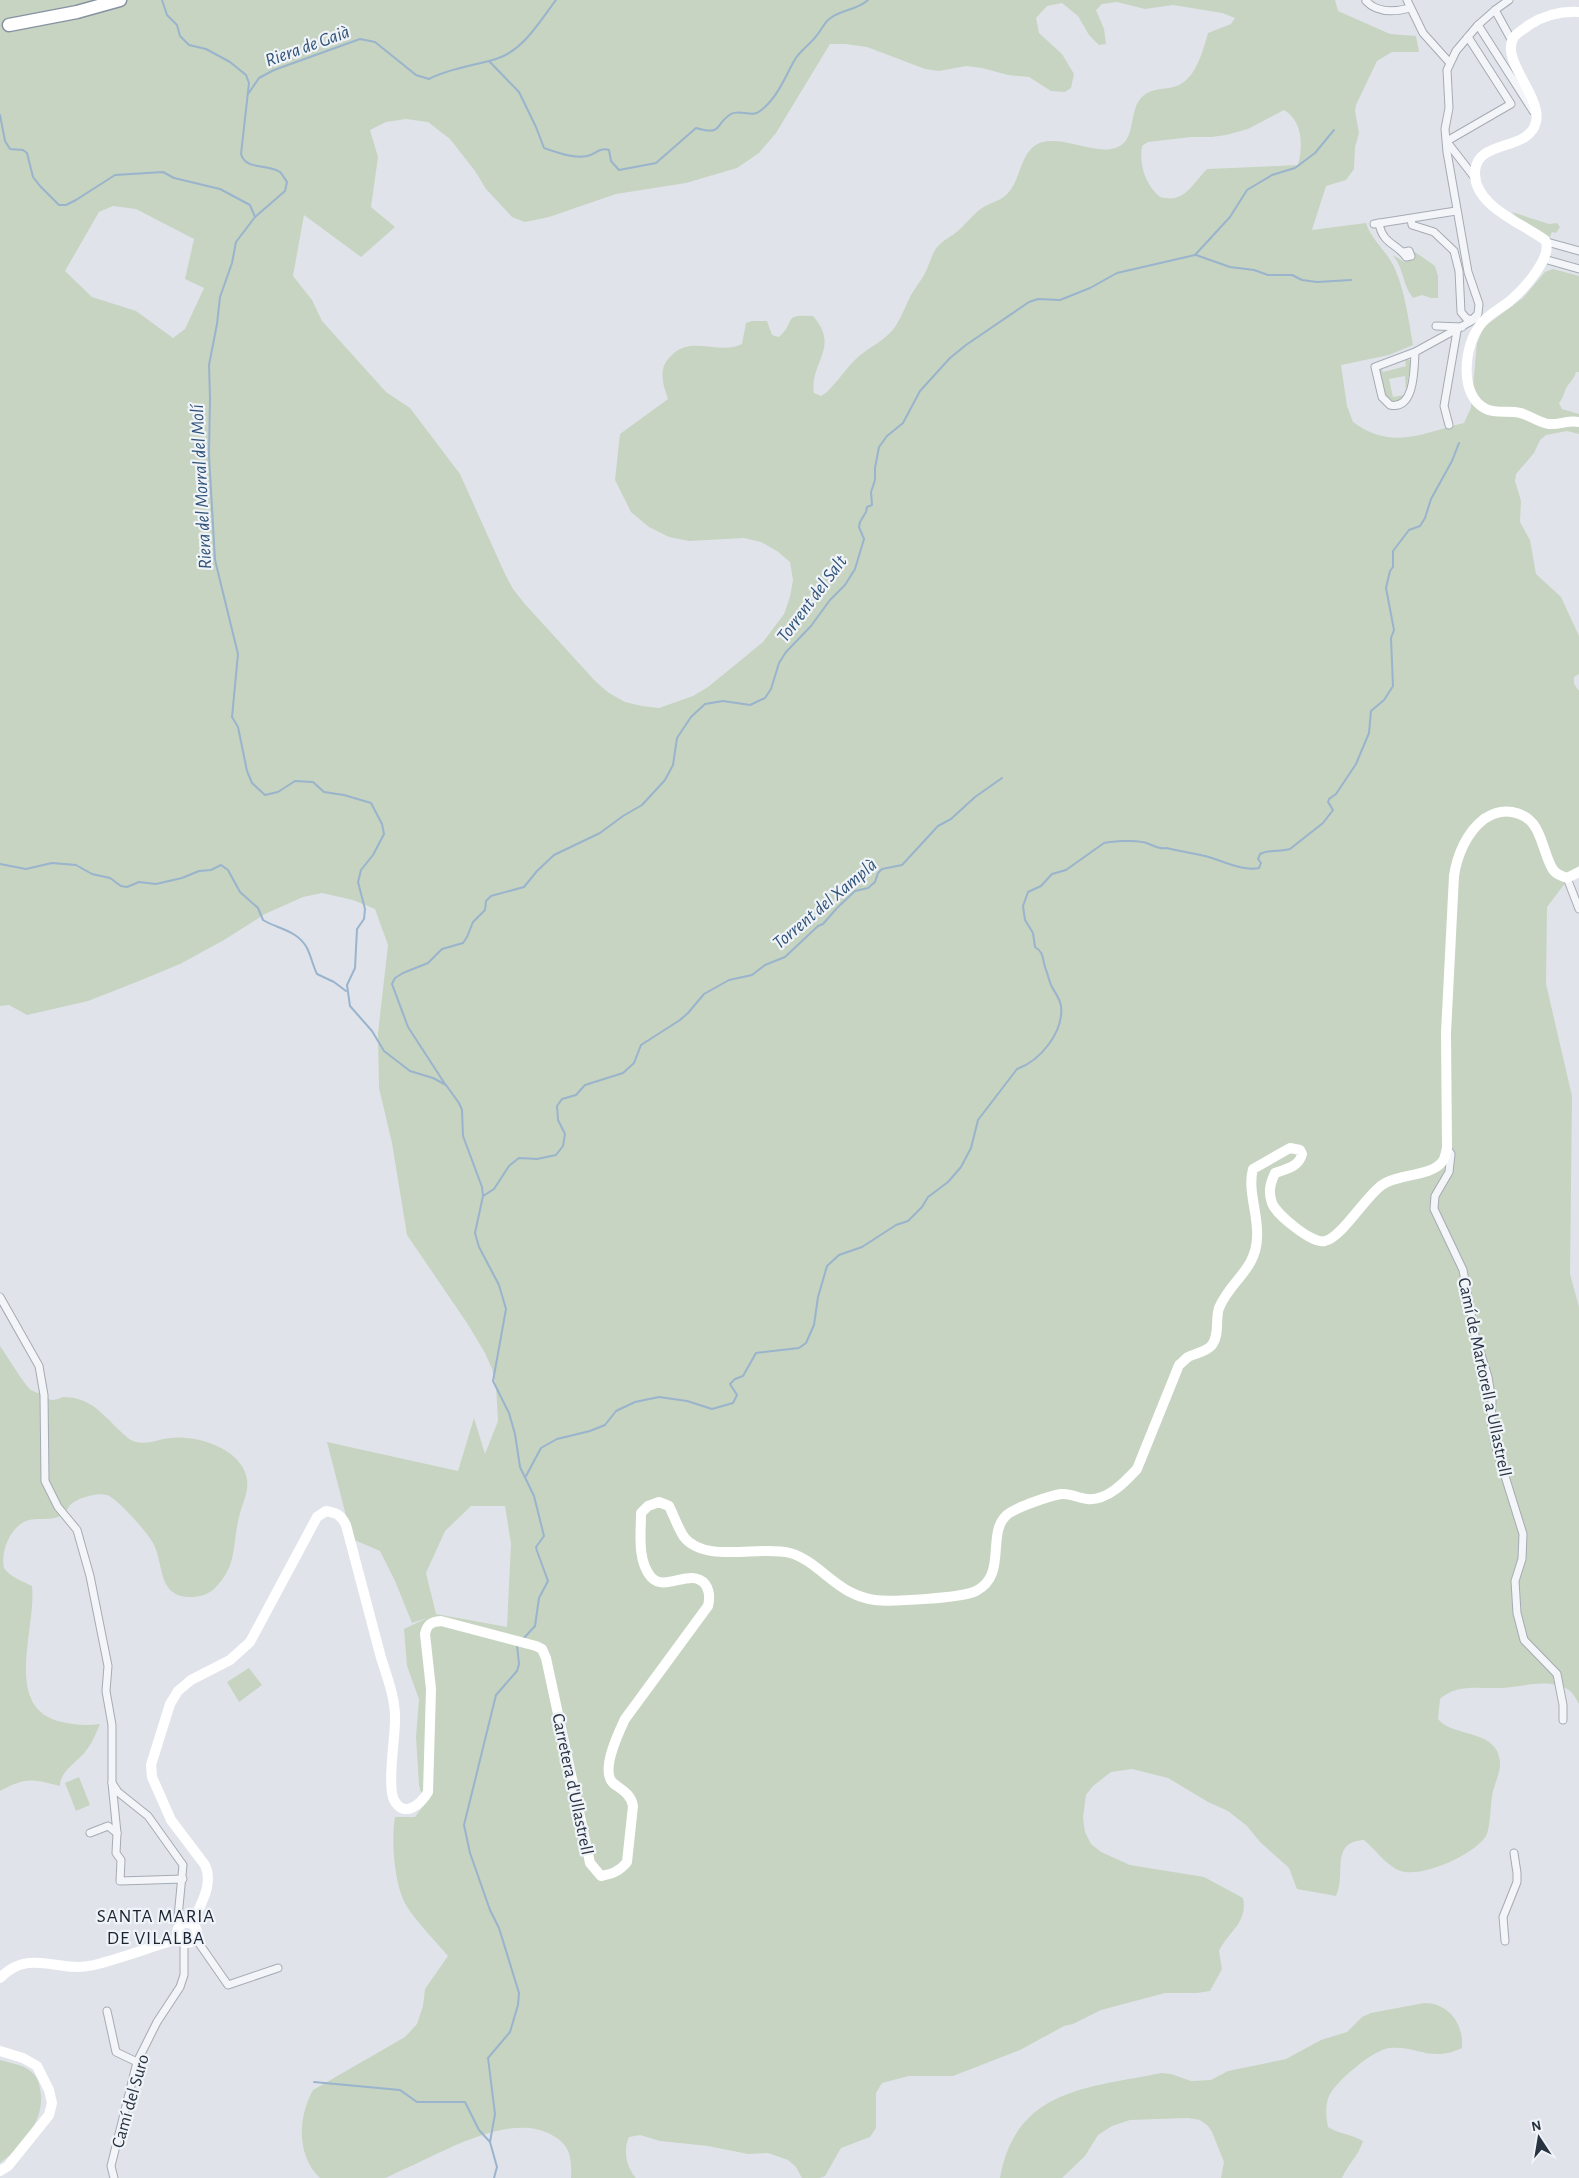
<svg xmlns="http://www.w3.org/2000/svg" width="1579" height="2178" font-family="'Alegreya Sans',sans-serif">
  <style>
    .green { fill: #c7d4c1; fill-rule: evenodd }
    .lines { fill: none; stroke-linecap: round; stroke-linejoin: round }
    .stream { stroke: #99b4cc; stroke-width: 2 }
    .street-casing { stroke: #a5abb4; stroke-width: 9 }
    .highway-casing { stroke: #8792a1; stroke-width: 15 }
    .street { stroke: #f3f5f8; stroke-width: 7 }
    .secondary { stroke: #fff; stroke-width: 10 }
    .highway { stroke: #fff; stroke-width: 12 }
    .labels { text-anchor: middle; stroke-width: 4.5; stroke-linejoin: round; paint-order: stroke }
    .street-label { font-size: 18px; fill: #283342; stroke: #f0f3f7 }
    .water-label { font-size: 19px; font-style: italic; fill: #2f5379; stroke: #f0f3f7 }
    .neighbourhood-label { font-size: 19px; letter-spacing: 1px; fill: #1a2433; stroke: #f0f3f7 }
  </style>
  <rect width="100%" height="100%" fill="#e0e4ea"/>
  <!-- green -->
  <g class="green">
    <path d="M 0,0 L 1335,0 L 1338,11 L 1390,34 L 1416,36 L 1419,52 L 1392,52 L 1377,61 L 1356,105 L 1355,111 L 1359,133 L 1355,147 L 1354,169 L 1346,180 L 1326,186 L 1312,230 L 1366,223 C 1372,241 1388,252 1395,269 C 1405,291 1409,322 1413,345 L 1389,355 L 1341,365 L 1347,406 L 1353,422 C 1393,451 1422,433 1464,423 L 1471,408 L 1477,343 L 1484,327 L 1523,298 L 1545,272 L 1553,269 L 1579,276 L 1579,372 L 1576,372 C 1574,380 1567,384 1565,391 C 1563,396 1563,398 1559,403 L 1562,409 L 1579,414 L 1579,434 L 1567,431 L 1546,435 L 1540,440 L 1534,453 L 1516,474 L 1515,481 L 1521,501 L 1520,522 L 1530,540 L 1536,574 L 1561,597 L 1579,636 L 1579,674 L 1574,677 L 1574,684 L 1579,691 L 1579,865 L 1547,907 L 1546,984 L 1572,1096 L 1570,1274 L 1579,1307 L 1579,1704 C 1576,1699 1573,1692 1567,1689 C 1548,1678 1523,1687 1502,1688 C 1481,1689 1457,1683 1440,1699 L 1438,1719 C 1452,1736 1486,1730 1497,1751 C 1504,1766 1497,1777 1493,1791 C 1490,1803 1491,1827 1486,1836 C 1474,1855 1419,1880 1398,1870 C 1385,1864 1375,1849 1364,1840 C 1329,1842 1347,1874 1336,1896 L 1297,1889 L 1289,1868 L 1260,1842 L 1247,1826 L 1228,1811 L 1208,1802 L 1168,1778 L 1132,1769 L 1111,1772 L 1093,1786 L 1086,1795 L 1083,1818 L 1085,1832 L 1091,1844 L 1101,1852 L 1130,1865 L 1204,1877 L 1243,1898 C 1248,1923 1229,1931 1219,1951 L 1222,1969 L 1210,1991 L 1197,1993 L 1165,1993 L 1101,2010 L 1073,2024 L 1064,2026 L 1020,2050 L 953,2076 L 909,2076 L 882,2083 L 876,2093 L 876,2128 L 870,2137 L 841,2148 L 825,2176 L 820,2178 L 802,2178 L 796,2167 L 788,2160 L 768,2153 L 748,2154 L 708,2146 L 660,2141 L 640,2135 L 629,2137 C 623,2150 626,2167 636,2178 L 571,2178 C 572,2157 570,2144 550,2134 C 509,2113 447,2150 409,2167 C 401,2170 393,2175 385,2178 C 372,2178 335,2178 320,2178 C 296,2155 298,2117 313,2090 L 405,2037 L 417,2024 L 423,2006 L 425,1989 L 448,1956 C 434,1939 417,1923 406,1905 C 394,1884 391,1840 395,1817 L 415,1817 L 424,1805 L 419,1785 L 416,1737 L 419,1699 L 407,1666 L 404,1629 L 427,1618 L 412,1623 L 395,1581 L 380,1551 L 352,1539 L 327,1442 L 458,1471 L 474,1418 L 485,1454 L 498,1421 L 496,1386 L 492,1369 L 485,1353 L 467,1323 L 407,1235 L 392,1143 L 379,1088 L 378,1033 L 388,945 L 375,909 L 353,900 L 322,893 L 303,897 L 265,914 L 224,940 L 180,964 L 139,981 L 88,1001 L 27,1015 L 9,1005 L 0,1006 ZM 1117,2 L 1145,9 L 1173,5 L 1222,13 L 1235,18 L 1231,24 L 1208,33 C 1203,50 1197,76 1179,85 C 1166,91 1152,86 1141,98 C 1127,114 1138,145 1111,149 C 1088,153 1053,131 1033,147 C 1020,158 1020,180 1008,193 C 1001,201 991,202 982,208 C 973,214 966,224 958,231 C 952,236 945,239 939,245 C 931,253 930,265 924,275 C 920,282 914,289 910,297 C 905,307 901,318 895,327 C 887,339 870,347 859,356 C 847,367 838,381 827,392 L 821,396 L 814,393 C 809,362 841,348 813,316 C 781,314 797,321 779,337 L 772,335 L 767,321 L 752,321 L 746,323 L 742,344 C 718,356 689,333 669,358 C 658,370 663,385 668,399 L 620,434 L 615,480 L 631,512 L 649,527 L 669,537 L 689,541 L 744,538 L 761,542 L 777,551 L 790,562 L 793,580 L 790,597 L 784,614 L 763,642 L 708,687 L 693,696 L 659,708 L 642,706 L 625,702 L 609,693 L 596,682 L 524,603 L 513,589 L 505,574 L 460,474 L 410,408 L 386,392 L 322,321 L 312,300 L 293,276 L 304,215 L 361,257 L 395,227 L 371,207 L 378,157 L 370,130 L 386,122 L 406,119 L 428,122 L 450,139 L 475,171 L 486,189 L 512,217 L 525,222 L 549,217 L 616,194 L 686,183 L 737,168 L 759,153 L 776,133 L 830,44 L 845,44 L 867,47 L 925,69 L 939,71 L 966,66 L 982,68 L 1008,75 L 1029,77 L 1051,91 L 1065,92 L 1071,88 L 1074,74 L 1062,54 L 1039,33 L 1036,18 L 1047,6 L 1062,3 L 1078,16 L 1089,35 L 1099,45 L 1106,44 L 1104,29 L 1096,10 L 1102,4 ZM 1284,110 C 1303,121 1303,146 1298,165 L 1207,169 C 1192,184 1185,204 1160,197 C 1145,184 1139,165 1142,146 L 1148,142 L 1191,137 L 1212,137 L 1226,135 L 1248,129 ZM 113,206 L 136,209 L 194,239 L 185,279 L 204,288 L 185,329 L 173,338 L 136,311 L 92,297 L 65,271 L 99,212 ZM 471,1506 L 505,1506 L 511,1544 L 507,1627 L 436,1614 L 426,1573 L 445,1531 Z"/>
    <path d="M 1512,212 L 1549,224 L 1557,223 L 1560,227 L 1556,233 L 1552,232 L 1549,239 L 1520,221 Z"/>
    <path d="M 1415,252 L 1435,266 L 1438,276 L 1438,298 L 1431,298 L 1422,295 L 1413,298 C 1402,284 1404,269 1393,255 L 1404,262 L 1411,258 Z"/>
    <path d="M 1408,359 L 1411,362 L 1406,392 L 1405,376 L 1389,379 L 1393,397 L 1405,395 L 1400,402 L 1391,402 L 1385,395 L 1378,372 L 1379,368 L 1381,367 L 1383,372 L 1406,366 L 1405,360 Z"/>
    <path d="M 0,1346 C 6,1354 25,1386 31,1390 C 34,1392 39,1393 42,1394 C 45,1396 49,1400 52,1400 C 56,1400 60,1398 63,1397 C 74,1397 84,1400 93,1406 C 104,1413 126,1439 133,1441 C 146,1446 158,1439 171,1438 C 198,1435 242,1449 247,1479 C 249,1492 242,1504 239,1517 C 232,1545 238,1565 215,1588 C 208,1595 199,1597 190,1597 C 158,1597 164,1566 154,1545 C 150,1535 117,1498 107,1495 C 97,1492 77,1498 70,1505 C 68,1508 66,1512 63,1514 C 53,1522 41,1517 29,1520 C 12,1524 0,1550 4,1568 C 10,1577 22,1581 32,1586 C 37,1628 1,1709 62,1722 C 75,1725 88,1726 100,1724 C 96,1733 92,1744 85,1752 C 76,1763 60,1771 60,1786 C 31,1779 27,1777 0,1791 Z"/>
    <path d="M 249,1668 L 262,1685 L 239,1702 L 227,1682 Z"/>
    <path d="M 79,1777 L 90,1805 L 76,1811 L 65,1783 Z"/>
    <path d="M 1424,2003 C 1449,2003 1464,2024 1462,2048 C 1431,2063 1417,2045 1389,2048 C 1373,2050 1336,2081 1329,2096 C 1325,2105 1326,2117 1328,2127 C 1339,2134 1351,2134 1363,2141 C 1359,2155 1348,2164 1342,2178 L 1221,2178 L 1224,2162 L 1212,2132 L 1208,2126 L 1200,2120 L 1188,2118 L 1130,2120 L 1112,2126 L 1098,2135 L 1085,2156 L 1062,2178 L 1000,2178 C 1016,2088 1089,2088 1161,2073 L 1171,2074 L 1191,2081 L 1211,2080 L 1228,2071 L 1286,2059 L 1321,2040 L 1347,2032 L 1362,2017 L 1371,2013 Z"/>
    <path d="M 0,2060 C 10,2063 21,2064 29,2070 C 36,2075 39,2081 40,2089 C 47,2118 22,2147 0,2163 Z"/>
  </g>
  <g class="lines">
    <!-- stream -->
    <g class="stream">
      <path d="M 162,0 L 167,15 L 177,25 L 180,36 L 189,45 L 206,49 L 230,62 L 246,75 L 249,83 L 241,154 C 246,171 267,163 280,172 C 282,174 285,179 287,182 L 285,191 L 255,217 L 236,242 L 232,263 L 220,297 L 217,324 L 209,365 L 210,398 L 209,455 L 215,560 L 238,654 L 232,717 L 238,727 L 247,771 L 252,783 L 265,795 L 278,792 L 295,781 L 313,782 L 324,792 L 344,795 L 371,803 L 382,824 L 384,834 L 373,855 L 361,870 L 358,882 L 365,909 L 364,919 L 357,929 L 355,968 L 347,985 L 350,1006 L 372,1031 L 384,1051 L 410,1071 L 433,1078 L 446,1085 L 459,1103 L 462,1110 L 463,1136 L 482,1187 L 483,1196 L 475,1233 L 479,1247 L 499,1285 L 506,1309 L 493,1381 L 509,1413 L 515,1434 L 520,1467 L 534,1496 L 544,1536 L 536,1547 L 537,1551 L 548,1581 L 539,1598 L 535,1626 L 524,1638"/>
      <path d="M 489,61 L 519,92 L 536,127 L 544,148 C 555,152 574,159 587,156 C 595,155 599,147 609,150 L 611,161 L 619,170 L 656,163 L 696,128 C 724,136 714,124 731,114 C 740,109 752,118 760,111 C 777,99 785,77 794,61 C 799,51 811,44 817,35 C 821,30 824,24 828,20 C 840,9 856,11 868,0"/>
      <path d="M 248,94 L 259,78 L 274,70 L 360,39 L 375,42 L 416,75 L 429,79 C 450,68 473,66 496,59 C 523,51 540,21 556,0"/>
      <path d="M 0,115 L 5,141 L 10,149 L 23,150 L 27,153 L 33,177 L 40,186 L 59,205 L 66,205 L 76,200 L 115,175 L 163,172 L 174,178 L 220,189 L 250,205 L 255,217"/>
      <path d="M 1196,255 L 1230,267 L 1254,270 L 1268,275 L 1292,275 L 1302,280 L 1317,282 L 1351,280"/>
      <path d="M 0,864 L 26,869 L 52,863 L 76,865 L 92,874 L 110,878 L 121,886 L 127,887 L 139,882 L 156,884 L 182,878 L 199,871 L 211,870 L 221,865 L 228,870 L 240,892 L 258,908 L 263,920 C 278,929 297,930 307,948 C 311,956 313,966 317,974 L 334,982 L 346,991"/>
      <path d="M 445,1084 L 408,1027 L 392,984 L 395,978 L 403,973 L 428,963 L 442,949 L 463,943 L 467,937 L 473,922 L 485,910 L 486,901 L 491,896 L 524,887 L 537,871 L 554,855 L 600,833 L 623,816 L 642,805 L 665,780 L 673,765 L 677,738 L 691,717 L 705,704 L 723,701 L 750,705 L 765,698 L 771,689 L 779,663 L 786,652 L 811,626 L 830,600 L 845,585 L 855,569 L 864,539 L 859,527 L 860,522 L 866,512 L 867,507 L 872,505 L 871,492 L 875,480 L 875,468 L 879,447 L 887,436 L 903,423 L 920,391 L 950,358 L 966,345 L 1029,302 L 1038,299 L 1060,300 L 1090,288 L 1117,273 L 1195,255 L 1230,217 L 1247,190 L 1272,175 L 1295,168 L 1315,153 L 1334,130"/>
      <path d="M 483,1196 L 494,1189 L 509,1166 L 515,1161 L 519,1158 L 537,1159 L 556,1155 L 563,1146 L 565,1134 L 558,1120 L 557,1106 L 562,1099 L 576,1095 L 585,1085 L 623,1073 L 634,1063 L 641,1045 L 680,1020 L 688,1013 L 704,994 L 729,980 L 752,975 L 765,965 L 785,957 L 818,926 L 823,924 L 837,908 L 855,891 L 868,888 L 875,882 L 878,873 L 882,869 L 902,865 L 938,826 L 951,819 L 975,797 L 1002,778"/>
      <path d="M 526,1476 L 541,1448 L 557,1439 L 590,1431 L 605,1425 L 616,1411 L 635,1402 L 659,1397 L 687,1401 L 712,1409 L 733,1403 L 737,1395 L 730,1384 L 735,1379 L 743,1376 L 756,1353 L 799,1348 L 806,1343 L 814,1325 L 818,1297 L 827,1266 L 839,1255 L 862,1247 L 896,1225 L 908,1221 L 922,1207 L 928,1197 L 948,1182 L 961,1167 L 971,1148 L 978,1120 L 1017,1069 C 1040,1061 1064,1032 1061,1006 C 1059,996 1054,992 1051,985 C 1049,980 1048,975 1046,970 C 1042,960 1045,953 1035,947 L 1033,933 L 1025,920 L 1023,906 L 1028,892 L 1041,886 L 1052,874 L 1066,870 L 1104,843 C 1114,841 1133,840 1142,842 C 1151,843 1157,850 1166,848 C 1179,851 1192,853 1205,856 C 1221,860 1243,872 1259,868 L 1261,863 L 1258,859 L 1260,854 C 1270,849 1280,852 1290,849 L 1323,823 L 1333,810 L 1328,802 L 1329,799 L 1336,794 L 1356,764 L 1369,733 L 1371,711 L 1384,700 L 1393,686 L 1391,638 L 1394,630 L 1386,588 L 1390,571 L 1393,567 L 1393,551 L 1409,530 L 1420,526 L 1425,518 L 1431,499 L 1452,461 L 1459,443"/>
      <path d="M 314,2082 L 400,2090 L 417,2102 L 465,2102 L 479,2130 L 490,2142"/>
      <path d="M 494,2178 L 497,2167 L 490,2142 L 495,2114 L 488,2058 L 510,2032 L 518,2005 L 519,1993 L 499,1928 L 490,1910 L 470,1853 L 464,1825 L 496,1695 L 517,1671 L 519,1664 L 517,1645"/>
    </g>
    <!-- street casing -->
    <g class="street-casing">
      <g id="street">
        <path d="M 1367,0 L 1366,1 C 1377,13 1395,12 1410,8"/>
        <path d="M 1407,0 L 1423,33 L 1449,62"/>
        <path d="M 1495,10 L 1512,41"/>
        <path d="M 1478,25 L 1533,111"/>
        <path d="M 1447,141 L 1511,104 L 1468,37"/>
        <path d="M 1447,142 L 1475,178"/>
        <path d="M 1411,219 L 1412,225 L 1434,232 L 1454,251 L 1459,271 L 1461,312 L 1466,318 L 1472,320"/>
        <path d="M 1379,223 C 1382,244 1398,244 1406,257 L 1411,256 L 1409,251 L 1404,252"/>
        <path d="M 1374,224 L 1456,211"/>
        <path d="M 1547,242 L 1579,251"/>
        <path d="M 1544,259 L 1579,269"/>
        <path d="M 1472,320 L 1478,314 L 1479,304 L 1468,272 L 1447,152 L 1445,129 L 1449,108 L 1447,70 L 1456,51 L 1478,25 L 1495,10 L 1509,0"/>
        <path d="M 1436,326 L 1462,327"/>
        <path d="M 1415,352 C 1414,369 1415,410 1390,405 L 1382,397 L 1375,367 L 1415,352 L 1477,318"/>
        <path d="M 1449,425 L 1444,406 L 1457,331"/>
        <path d="M 1567,878 L 1579,909"/>
        <path d="M 1447,1148 L 1451,1154 L 1449,1172 L 1435,1196 L 1434,1209 L 1463,1270 L 1475,1335 L 1488,1377 L 1492,1401 L 1491,1421 L 1495,1444 L 1523,1534 L 1522,1559 L 1515,1581 L 1517,1613 L 1524,1640 L 1557,1674 L 1563,1705 L 1563,1720"/>
        <path d="M 0,1297 L 39,1366 L 44,1395 L 45,1481 L 58,1507 L 77,1530 L 90,1576 L 108,1666 L 106,1691 L 112,1725 L 112,1783 L 117,1833 L 116,1853 L 121,1860 L 120,1881 L 183,1879"/>
        <path d="M 112,1783 L 118,1792 L 148,1816 L 183,1865 L 178,1917 L 182,1924"/>
        <path d="M 90,1833 L 108,1826 L 117,1833"/>
        <path d="M 196,1939 L 228,1985 L 278,1968"/>
        <path d="M 1505,1941 L 1503,1917 L 1517,1882 L 1517,1873 L 1514,1853"/>
        <path d="M 107,2011 L 116,2052 L 137,2062"/>
        <path d="M 114,2178 L 111,2166 L 137,2062 L 157,2022 L 180,1987 L 184,1975 L 184,1943"/>
      </g>
    </g>
    <!-- highway casing -->
    <g class="highway-casing">
      <path id="highway" d="M 9,25 L 77,12 L 120,0"/>
    </g>
    <!-- street -->
    <use href="#street" class="street"/>
    <!-- secondary -->
    <g class="secondary">
      <path d="M 1579,12 C 1560,11 1545,15 1529,25 C 1524,29 1518,32 1514,37 C 1499,59 1542,96 1536,122 C 1529,152 1476,139 1475,172 C 1473,206 1524,224 1545,240 C 1554,256 1523,290 1511,300 C 1502,308 1488,314 1481,324 C 1464,344 1458,396 1486,409 C 1497,414 1509,410 1520,413 C 1530,415 1539,423 1549,424 C 1559,425 1568,420 1579,422"/>
      <circle cx="187" cy="1933" r="10"/>
      <path d="M 192,1924 C 200,1905 214,1885 205,1865 L 171,1820 L 152,1777 L 151,1765 L 170,1704 L 178,1691 L 191,1680 L 230,1660 L 250,1642 L 317,1517 L 326,1511 C 337,1513 341,1515 346,1525 C 357,1568 369,1611 380,1654 C 386,1675 396,1698 395,1721 C 395,1739 387,1785 394,1800 C 404,1819 421,1804 428,1792 L 431,1689 L 425,1634 C 427,1624 431,1622 441,1621 L 536,1646 L 542,1649 L 546,1658 L 590,1863 L 601,1876 C 612,1874 620,1871 627,1862 L 633,1806 C 631,1794 622,1790 613,1783 C 600,1770 619,1732 625,1719 L 708,1606 C 710,1598 710,1591 705,1584 C 691,1567 665,1593 651,1577 C 637,1561 641,1533 641,1513 L 648,1506 L 659,1502 L 669,1506 C 674,1516 678,1528 684,1537 C 705,1564 760,1545 790,1553 C 812,1559 829,1581 850,1592 C 858,1596 866,1599 875,1600 C 891,1602 963,1598 976,1591 C 1010,1574 983,1528 1011,1512 C 1021,1506 1049,1496 1061,1494 C 1070,1493 1078,1498 1087,1499 C 1107,1501 1124,1483 1137,1469 L 1179,1365 C 1182,1363 1185,1359 1188,1357 C 1195,1353 1205,1353 1212,1345 C 1220,1334 1215,1320 1219,1308 C 1230,1281 1256,1270 1257,1238 C 1259,1216 1247,1190 1253,1169 L 1290,1148 L 1300,1150 L 1302,1154 C 1299,1167 1286,1169 1275,1173 C 1270,1184 1268,1192 1272,1203 C 1276,1214 1313,1245 1325,1241 C 1342,1237 1365,1197 1382,1185 C 1399,1173 1430,1177 1442,1162 C 1445,1159 1446,1152 1447,1148 L 1446,1033 L 1454,876 C 1457,855 1467,832 1484,819 C 1493,813 1501,810 1512,812 C 1542,817 1540,846 1552,868 C 1555,874 1561,876 1567,878 L 1579,872"/>
      <path d="M 0,1978 C 30,1947 59,1974 94,1965 C 122,1958 150,1947 178,1939"/>
      <path d="M 0,2051 L 23,2058 L 37,2066 L 49,2090 L 52,2103 L 49,2115 L 8,2166 L 0,2171"/>
    </g>
    <!-- highway -->
    <use href="#highway" class="highway"/>
  </g>
  <g class="labels">
    <!-- street labels -->
    <g class="street-label">
      <text transform="translate(1485 1377) rotate(78)" y="6">Camí de Martorell a Ullastrell</text>
      <text transform="translate(573 1784) rotate(78)" y="6">Carretera d'Ullastrell</text>
      <text transform="translate(130 2101) rotate(-74)" y="6">Camí del Suro</text>
    </g>
    <!-- water labels -->
    <g class="water-label">
      <text transform="translate(307 45) rotate(-20)" y="7">Riera de Gaià</text>
      <text transform="translate(200 487) rotate(-93)" y="7">Riera del Morral del Molí</text>
      <text transform="translate(811 598) rotate(-53)" y="7">Torrent del Salt</text>
      <text transform="translate(824 903) rotate(-40)" y="7">Torrent del Xamplà</text>
    </g>
    <!-- neighbourhood labels -->
    <g class="neighbourhood-label">
      <text x="156" y="1922">SANTA MARIA<tspan x="156" dy="22">DE VILALBA</tspan></text>
    </g>
  </g>
  <!-- north arrow -->
  <g transform="translate(1539 2138) rotate(348)" stroke="#f0f3f7" stroke-width="4" paint-order="stroke">
  <path d="M0-4L9 19L0 12L-9 19Z" fill="#283342"/>
  <text y="-8" font-size="14" font-weight="bold" text-anchor="middle" fill="#283342">N</text>
  </g>
</svg>
